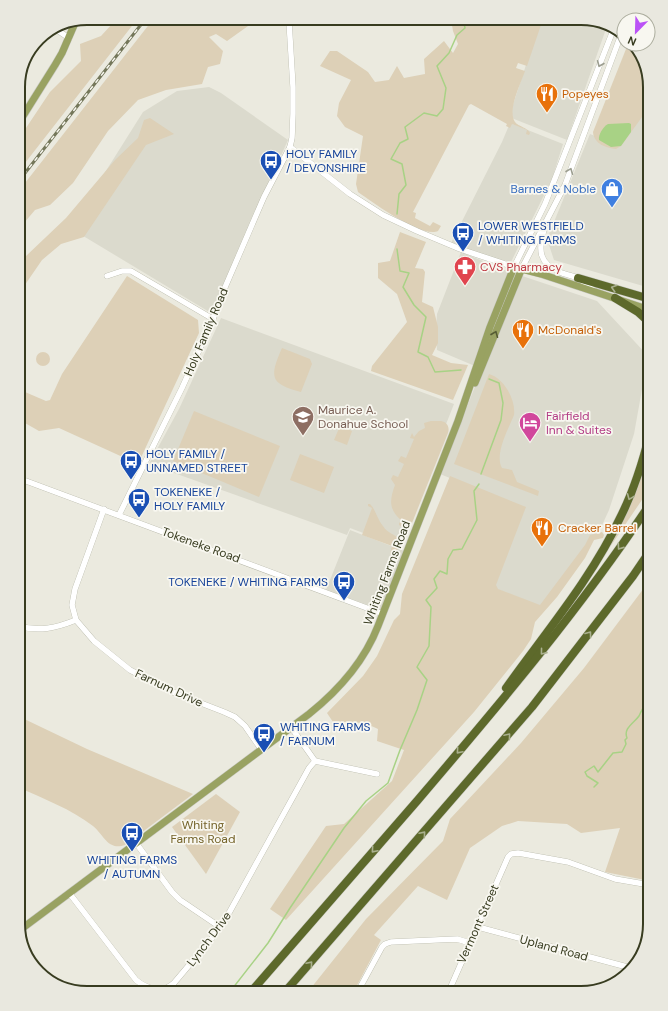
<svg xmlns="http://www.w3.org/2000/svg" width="668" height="1011" font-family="'DM Sans',sans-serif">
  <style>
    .built { fill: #dbdacd }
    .green { fill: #ddd0b7 }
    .water { fill: #a8d285 }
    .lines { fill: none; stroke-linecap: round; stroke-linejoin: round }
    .stream { stroke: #a8d285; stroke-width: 1.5 }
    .minor-casing { stroke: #aeaf9e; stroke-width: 6 }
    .major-casing { stroke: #c7c8c1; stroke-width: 8 }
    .highway-casing { stroke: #c7c8c1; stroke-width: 9 }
    .minor { stroke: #fff; stroke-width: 5.5 }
    .major { stroke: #99a262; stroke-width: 7 }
    .highway { stroke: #5d692b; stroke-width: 8 }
    .rail-casing { stroke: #74775a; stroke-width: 3 }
    .rail { stroke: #f8f7f0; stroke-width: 1.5; stroke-dasharray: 4.5; stroke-linecap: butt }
    .oneway { stroke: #9c9e90 }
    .oneway2 { stroke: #aab08e }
    .oneway3 { stroke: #555b34 }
    .labels { text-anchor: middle; stroke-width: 3.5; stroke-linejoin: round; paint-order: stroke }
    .food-label { font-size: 12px; fill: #c56008; stroke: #f8f7f0; text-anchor: start }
    .transit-label { font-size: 12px; fill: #164399; stroke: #f8f7f0; text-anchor: start }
    .shop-label { font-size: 12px; fill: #366cbe; stroke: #f8f7f0; text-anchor: end }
    .health-label { font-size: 12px; fill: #be3a42; stroke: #f8f7f0; text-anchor: start }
    .street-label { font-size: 12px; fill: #383c20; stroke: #f8f7f0 }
    .education-label { font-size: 12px; fill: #785e54; stroke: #f8f7f0; text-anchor: start }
    .hotel-label { font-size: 12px; fill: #b23c85; stroke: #f8f7f0; text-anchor: start }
    .park-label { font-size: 12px; fill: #746329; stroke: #f8f7f0 }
    .rim { fill: none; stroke: #383c20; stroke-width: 2 }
  </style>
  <rect width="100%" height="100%" fill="#ebeadf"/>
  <!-- built -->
  <g class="built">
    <path d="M 585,18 L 607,26 L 567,140 L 509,117 L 541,19 Z"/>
    <path d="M 209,87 L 221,93 L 288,140 L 211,313 L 70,228 L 143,112 L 177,91 Z"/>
    <path d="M 650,96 L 650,288 L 554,260 L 547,239 L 590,134 L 615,144 Z"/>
    <path d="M 510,123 L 563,144 L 552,179 L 511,262 L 485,256 L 451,243 L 502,142 Z"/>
    <path d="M 461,252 L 507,271 L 597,301 L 648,356 L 634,434 L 609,510 L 598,534 L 545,608 L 494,588 L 523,508 L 440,474 L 482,369 L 437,350 L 436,329 L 437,314 Z"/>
    <path d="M 221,318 L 454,404 L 398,546 L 350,528 L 347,535 L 149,464 L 179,409 Z"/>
    <path d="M 350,530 L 404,551 L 382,610 L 326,590 Z"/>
  </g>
  <!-- green -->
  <g class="green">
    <path d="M 451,19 L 541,19 L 542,22 L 527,66 L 518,63 L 516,68 L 525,71 C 521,83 507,111 515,122 C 519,127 527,127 530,133 L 529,135 L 526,134 L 527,130 L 512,124 L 510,128 L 506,126 L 507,124 L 471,104 L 469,105 L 413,212 L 416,213 L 415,218 L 430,226 L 433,222 L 441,226 L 438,231 C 423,239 372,202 358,192 L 356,184 L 363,136 L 345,127 L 337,116 L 339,103 L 351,80 L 320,66 L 330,51 L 337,51 L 368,72 L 375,82 L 389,80 L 397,66 L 404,78 L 425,74 L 424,59 L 444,41 L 453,53 L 458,44 L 453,31 Z"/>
    <path d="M 255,21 L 227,41 L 216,34 L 209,37 L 223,51 L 220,64 L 208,67 L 202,84 L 166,90 L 138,100 L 108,131 L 73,183 L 50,205 L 35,210 L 18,230 L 18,192 L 151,22 Z"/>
    <path d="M 135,22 L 18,172 L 18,140 L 50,92 L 81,61 L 80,44 L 101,36 L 113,23 Z"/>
    <path d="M 628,44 L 633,44 L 641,53 L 650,87 L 650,106 L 621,146 L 616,149 C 606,148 594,144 593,132 Z"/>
    <path d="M 150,118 L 174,134 L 146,145 L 84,237 L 61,244 L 42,260 L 18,295 L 18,265 L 25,257 L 66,218 L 115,160 L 138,138 L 144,120 Z"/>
    <path d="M 400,232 L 426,242 L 415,268 L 423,269 L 425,272 L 422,302 L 433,307 L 438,327 L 438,343 L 432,355 L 451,363 L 468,365 L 453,400 L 371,371 L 372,366 L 407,322 L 397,294 L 378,278 L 378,263 L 390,261 Z"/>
    <path d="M 127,276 L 198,320 L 199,333 L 138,464 L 59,428 L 39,431 L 18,419 L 18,389 L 46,401 L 50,400 L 62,374 Z"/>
    <path d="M 282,348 L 310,359 L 312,364 L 301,392 C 270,384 269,377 282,348 Z"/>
    <circle cx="43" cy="359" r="7"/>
    <path d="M 489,374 C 504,378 516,400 514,415 C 509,428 494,454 502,468 L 512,470 L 517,482 L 539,491 L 538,496 L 454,464 Z"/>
    <path d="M 194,411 L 280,446 L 259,497 L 173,461 Z"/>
    <path d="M 441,421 C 447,422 450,427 448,433 L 412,523 L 408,527 L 404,528 L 399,525 L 399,523 L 402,521 C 389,510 389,501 395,485 L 391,479 L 393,475 L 398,477 L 404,464 L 398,461 L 401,456 L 406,458 L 414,439 L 410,438 L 412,433 L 414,437 L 419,431 L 425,428 L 424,423 L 431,421 Z"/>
    <path d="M 340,426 L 352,431 L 347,445 L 334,440 Z"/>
    <path d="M 650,445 L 650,488 L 610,547 L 631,503 Z"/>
    <path d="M 300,454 L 334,467 L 324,493 L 290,480 Z"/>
    <path d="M 450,476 L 526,507 L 496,585 L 498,589 L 540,605 L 585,545 L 590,535 L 602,532 L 604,535 L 603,538 L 594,540 L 585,558 L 557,597 L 535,622 L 531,639 L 523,651 L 474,712 L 286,920 L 270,909 L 326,826 L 344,824 L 392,781 L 404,750 L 377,741 L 378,729 C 364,721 349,722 333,722 L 327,713 L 363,676 L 377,656 L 394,620 L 400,614 L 402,594 Z"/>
    <path d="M 368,504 L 370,504 C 376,510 377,519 383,526 C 388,534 395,534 401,540 L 395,556 L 390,554 L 392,546 L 362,535 L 372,508 L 368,506 Z"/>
    <path d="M 650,580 L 650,881 L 605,872 L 620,828 L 581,833 L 567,824 L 518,821 L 502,826 L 470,848 L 447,900 L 418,886 L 374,935 L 381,940 L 353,993 L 307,993 L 366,919 L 443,841 L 450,819 L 521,743 L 584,668 Z"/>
    <path d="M 18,716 L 87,749 L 193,794 L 125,845 C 108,851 104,835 93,826 C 71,809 44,799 18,787 Z"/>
    <path d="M 216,794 L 240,812 L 206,874 L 172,827 Z"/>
    <path d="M 76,986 L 88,989 L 93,993 L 83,993 L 76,991 Z"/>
  </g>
  <!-- water -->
  <path class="water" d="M 629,123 L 631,124 L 631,132 L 621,146 L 611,147 L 599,140 C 598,135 603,127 608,124 Z"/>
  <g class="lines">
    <!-- stream -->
    <g class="stream">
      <path d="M 397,214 L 399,194 L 406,185 L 402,164 L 391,159 L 400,143 L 408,139 L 405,127 L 424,113 L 437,116 L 443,109 L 446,88 L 437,66 L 449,53 L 457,35 L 465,28 L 463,19"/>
      <path d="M 397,249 L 400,271 L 409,273 L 403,287 L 414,305 L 426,317 L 418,352 L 428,357 L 435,372 L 461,370"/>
      <path d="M 481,474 L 501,420 L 503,403 L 499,383 L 489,379"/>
      <path d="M 594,787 L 598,783 L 587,776 L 585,772 L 594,766 L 598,772 L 613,753 L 622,752 L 626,744 L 625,740 L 627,738 C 623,728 634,723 639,716 C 641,712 642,708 646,704 C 642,691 640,681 650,670"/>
      <path d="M 229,993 L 268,943 L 290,908 L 344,828 L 366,801 L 388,783 L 400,750 L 417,710 L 427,680 L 417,667 L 429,646 L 431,607 L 426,600 L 437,588 L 434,579 L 440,571 L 447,574 L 448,559 L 453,550 L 462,549 L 477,520 L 474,491 L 479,484"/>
    </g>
    <!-- minor casing -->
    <g class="minor-casing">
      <g id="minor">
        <path d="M 54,28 L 69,38"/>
        <path d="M 290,147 L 350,194 L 383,215 L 417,231 L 460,249 L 514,267 L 545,204 L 614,28"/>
        <path d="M 544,230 C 538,250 539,264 560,272 C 565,275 572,275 578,278 C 583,281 588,286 593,290"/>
        <path d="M 522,268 L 565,185 L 622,32"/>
        <path d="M 107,276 L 122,271 L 131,271 L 213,319"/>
        <path d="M 18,478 L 383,614"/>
        <path d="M 104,509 L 75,589 L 72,605 L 76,620 L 94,641 L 130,670 L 175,693 L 224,712 L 235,717 L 245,726 L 261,749"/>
        <path d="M 119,515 L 182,388 L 213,319 L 223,292 L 264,197 L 290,147 L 292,138 L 293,114 L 293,87 L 289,21"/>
        <path d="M 18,626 C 39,632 56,628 76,620"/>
        <path d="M 291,727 L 315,761 L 377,774"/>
        <path d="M 136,843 L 172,892 L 180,900 L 220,927"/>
        <path d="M 70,894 L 136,980 C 147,989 162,994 174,983 L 212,938 L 224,922 L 309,768 L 315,761"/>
        <path d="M 478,927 L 631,968"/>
        <path d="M 357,993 L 382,947 L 385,944 L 391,942 L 457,939 L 470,943"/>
        <path d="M 448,993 L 508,857 L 511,854 L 518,853 L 568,862 L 615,879 L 650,885"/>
      </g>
    </g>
    <!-- major casing -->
    <g class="major-casing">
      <g id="major">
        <path d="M 18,124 L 55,65 L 62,53 L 75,23"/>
        <path d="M 475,383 L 522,268"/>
        <path d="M 20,930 L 309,714 C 339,690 364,662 378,626 L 458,421 L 490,327 L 514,267 L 541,274 L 650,310"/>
      </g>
    </g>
    <!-- highway casing -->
    <g class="highway-casing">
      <g id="highway">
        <path d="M 578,278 L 650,299"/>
        <path d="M 615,298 L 638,312 L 650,323"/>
        <path d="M 506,688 C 546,632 592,578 621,516 C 634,490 643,461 650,433"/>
        <path d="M 250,993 C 305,929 361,865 417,801 C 499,705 580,609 650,504"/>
        <path d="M 284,993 L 532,707 L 633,576 L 650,551"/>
      </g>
    </g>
    <!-- minor -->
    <use href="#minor" class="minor"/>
    <!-- major -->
    <use href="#major" class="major"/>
    <!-- highway -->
    <use href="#highway" class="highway"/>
    <!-- rail casing -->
    <g class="rail-casing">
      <path id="rail" d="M 18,182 L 143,22"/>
    </g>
    <!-- rail -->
    <use href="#rail" class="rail"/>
  </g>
  <!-- one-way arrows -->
  <defs><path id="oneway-chevron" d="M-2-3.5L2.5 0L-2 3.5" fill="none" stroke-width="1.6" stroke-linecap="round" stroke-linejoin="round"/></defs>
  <g class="oneway">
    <use href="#oneway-chevron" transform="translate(600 64) rotate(113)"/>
    <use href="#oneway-chevron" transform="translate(570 171) rotate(-68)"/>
  </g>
  <g class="oneway2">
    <use href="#oneway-chevron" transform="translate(614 288) rotate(-163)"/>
    <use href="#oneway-chevron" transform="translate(630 497) rotate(112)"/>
    <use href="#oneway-chevron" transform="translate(620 547) rotate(125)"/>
    <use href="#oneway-chevron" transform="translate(589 634) rotate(-53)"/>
    <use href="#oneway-chevron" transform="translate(543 652) rotate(129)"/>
    <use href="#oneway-chevron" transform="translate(508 736) rotate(-50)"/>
    <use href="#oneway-chevron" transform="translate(459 751) rotate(131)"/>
    <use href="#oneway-chevron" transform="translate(423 834) rotate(-49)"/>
    <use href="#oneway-chevron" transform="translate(374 850) rotate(131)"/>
    <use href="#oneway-chevron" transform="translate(310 964) rotate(-49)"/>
  </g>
  <use class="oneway3" href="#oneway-chevron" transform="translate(495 334) rotate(-68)"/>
  <!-- icons -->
  <defs>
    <g id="restaurant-pin" transform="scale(1.15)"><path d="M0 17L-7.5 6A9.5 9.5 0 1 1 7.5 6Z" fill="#e8710a" stroke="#f8f7f0"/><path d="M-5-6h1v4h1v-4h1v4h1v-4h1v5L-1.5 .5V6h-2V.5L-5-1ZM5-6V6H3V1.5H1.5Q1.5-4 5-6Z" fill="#fff"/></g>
    <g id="bus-pin" transform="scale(1.15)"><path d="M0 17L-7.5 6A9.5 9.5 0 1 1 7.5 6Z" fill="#1a4fb4" stroke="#f8f7f0"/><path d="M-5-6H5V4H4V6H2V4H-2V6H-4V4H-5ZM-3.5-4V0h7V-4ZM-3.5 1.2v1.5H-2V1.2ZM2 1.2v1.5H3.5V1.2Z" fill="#fff"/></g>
    <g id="shop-pin" transform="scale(1.15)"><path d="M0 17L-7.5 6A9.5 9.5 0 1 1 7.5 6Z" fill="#3f7fe0" stroke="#f8f7f0"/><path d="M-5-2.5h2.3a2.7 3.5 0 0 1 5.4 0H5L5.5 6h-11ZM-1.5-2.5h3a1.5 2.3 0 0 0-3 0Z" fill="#fff"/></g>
    <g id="pharmacy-pin" transform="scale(1.15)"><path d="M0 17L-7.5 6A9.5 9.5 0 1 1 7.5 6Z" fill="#e0444e" stroke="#f8f7f0"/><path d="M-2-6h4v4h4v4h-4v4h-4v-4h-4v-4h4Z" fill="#fff"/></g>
    <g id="school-pin" transform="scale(1.15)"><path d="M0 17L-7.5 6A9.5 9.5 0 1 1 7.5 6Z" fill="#8d6e63" stroke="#f8f7f0"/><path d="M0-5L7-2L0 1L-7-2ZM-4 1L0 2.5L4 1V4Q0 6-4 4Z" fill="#fff"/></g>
    <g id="hotel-pin" transform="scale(1.15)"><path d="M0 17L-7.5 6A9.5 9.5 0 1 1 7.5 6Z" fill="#d1479c" stroke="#f8f7f0"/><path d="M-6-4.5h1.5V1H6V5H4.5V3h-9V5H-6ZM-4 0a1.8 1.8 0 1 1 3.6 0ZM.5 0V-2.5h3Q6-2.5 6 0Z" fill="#fff"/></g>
  </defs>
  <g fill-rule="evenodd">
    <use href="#restaurant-pin" x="547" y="94"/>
    <use href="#bus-pin" x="271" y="161"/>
    <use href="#shop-pin" x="612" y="189"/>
    <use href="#bus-pin" x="463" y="233"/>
    <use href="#pharmacy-pin" x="465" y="267"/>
    <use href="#restaurant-pin" x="523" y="330"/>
    <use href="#school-pin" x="303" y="417"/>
    <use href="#hotel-pin" x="530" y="423"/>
    <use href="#bus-pin" x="131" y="461"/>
    <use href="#bus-pin" x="139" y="499"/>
    <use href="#restaurant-pin" x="542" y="528"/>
    <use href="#bus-pin" x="344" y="582"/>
    <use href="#bus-pin" x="264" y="734"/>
    <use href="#bus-pin" x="132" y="833"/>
  </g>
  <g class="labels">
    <!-- food labels -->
    <g class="food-label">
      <text x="562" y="98">Popeyes</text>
      <text x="538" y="334">McDonald's</text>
      <text x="558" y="532">Cracker Barrel</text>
    </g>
    <!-- transit labels -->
    <g class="transit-label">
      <text x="286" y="158">HOLY FAMILY<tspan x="286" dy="14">/ DEVONSHIRE</tspan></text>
      <text x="478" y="230">LOWER WESTFIELD<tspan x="478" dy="14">/ WHITING FARMS</tspan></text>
      <text x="146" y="458">HOLY FAMILY /<tspan x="146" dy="14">UNNAMED STREET</tspan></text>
      <text x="154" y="496">TOKENEKE /<tspan x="154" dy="14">HOLY FAMILY</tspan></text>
      <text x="328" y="586" text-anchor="end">TOKENEKE / WHITING FARMS</text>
      <text x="280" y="731">WHITING FARMS<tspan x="280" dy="14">/ FARNUM</tspan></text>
      <text x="132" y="864" text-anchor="middle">WHITING FARMS<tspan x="132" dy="14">/ AUTUMN</tspan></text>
    </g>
    <!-- shop labels -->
    <g class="shop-label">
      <text x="596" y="193">Barnes &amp; Noble</text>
    </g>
    <!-- health labels -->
    <g class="health-label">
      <text x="480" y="271">CVS Pharmacy</text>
    </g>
    <!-- street labels -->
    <g class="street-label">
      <text transform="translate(206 332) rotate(-67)" y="4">Holy Family Road</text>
      <text transform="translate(201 545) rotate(20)" y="4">Tokeneke Road</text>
      <text transform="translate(387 573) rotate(-69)" y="4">Whiting Farms Road</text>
      <text transform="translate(169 688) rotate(25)" y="4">Farnum Drive</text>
      <text transform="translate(478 924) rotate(-66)" y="4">Vermont Street</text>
      <text transform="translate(209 939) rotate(-53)" y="4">Lynch Drive</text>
      <text transform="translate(554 948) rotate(15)" y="4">Upland Road</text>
    </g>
    <!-- education labels -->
    <g class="education-label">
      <text x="318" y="414">Maurice A.<tspan x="318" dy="14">Donahue School</tspan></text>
    </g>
    <!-- hotel labels -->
    <g class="hotel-label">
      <text x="546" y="420">Fairfield<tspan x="546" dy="14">Inn &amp; Suites</tspan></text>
    </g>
    <!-- park labels -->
    <g class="park-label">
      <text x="203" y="829">Whiting<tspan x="203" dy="14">Farms Road</tspan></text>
    </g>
  </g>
  <!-- crop -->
  <path d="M0 0H668V1011H0ZM87 25H581A62 62 0 0 1 643 87V924A62 62 0 0 1 581 986H87A62 62 0 0 1 25 924V87A62 62 0 0 1 87 25Z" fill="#e9e8df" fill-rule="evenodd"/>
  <path class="rim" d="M87 25H581A62 62 0 0 1 643 87V924A62 62 0 0 1 581 986H87A62 62 0 0 1 25 924V87A62 62 0 0 1 87 25Z"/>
  <!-- north arrow -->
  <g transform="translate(636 32) rotate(203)"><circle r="19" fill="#f8f7f0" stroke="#abac9d"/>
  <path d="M0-3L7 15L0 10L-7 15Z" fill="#bb52f6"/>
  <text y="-6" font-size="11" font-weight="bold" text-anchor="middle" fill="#383c20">N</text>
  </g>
</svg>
